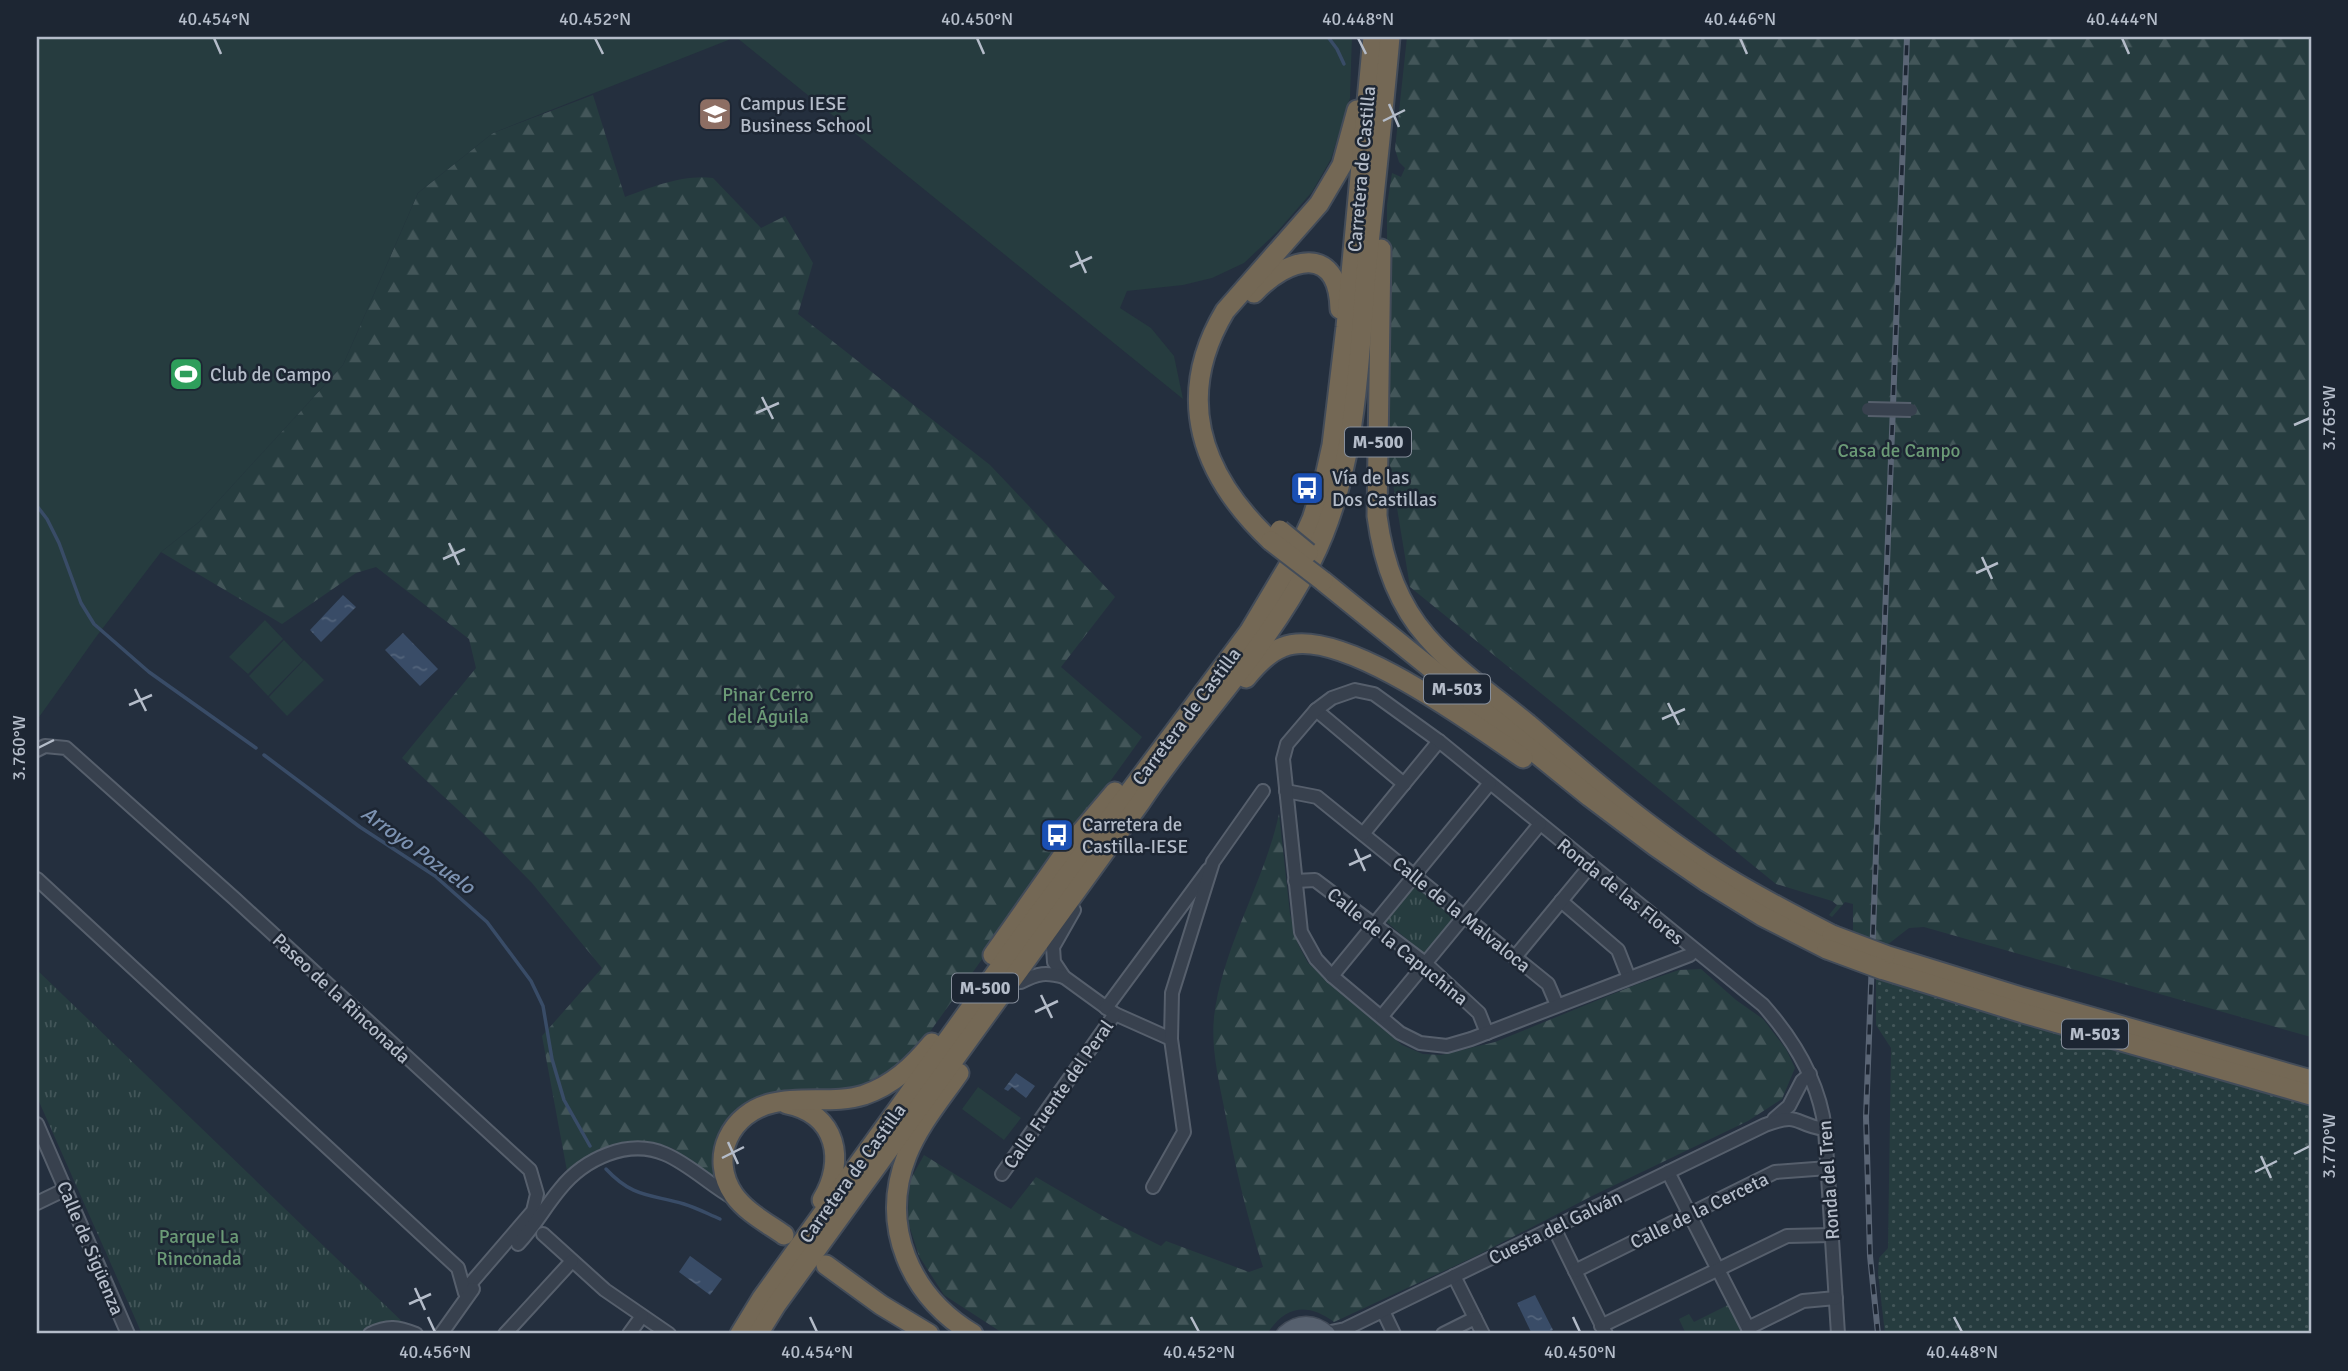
<svg xmlns="http://www.w3.org/2000/svg" width="2348" height="1371" font-family="Signika,sans-serif">
  <style>
    .grass { fill: url(#grass-dots) }
    .forest { fill: url(#forest-firs) }
    .park { fill: url(#park-tufts) }
    .pitch { fill: #263c3f }
    .water { fill: url(#water-ripples) }
    .lines { fill: none; stroke-linecap: round; stroke-linejoin: round }
    .stream { stroke: #394c67; stroke-width: 3.5 }
    .minor-casing { stroke: #565f6c; stroke-width: 16 }
    .major-casing { stroke: #414a57; stroke-width: 19 }
    .highway-casing { stroke: #434c59; stroke-width: 23 }
    .minor { stroke: #38414e; stroke-width: 12 }
    .major { stroke: #56606e; stroke-width: 16 }
    .highway { stroke: #746855; stroke-width: 19 }
    .rail-casing { stroke: #5a6575; stroke-width: 6 }
    .rail { stroke: #1d2633; stroke-width: 3.5; stroke-dasharray: 10; stroke-linecap: butt }
    .minor-bridge-casing { stroke: #565f6c; stroke-width: 16; stroke-linecap: butt }
    .highway-bridge-casing { stroke: #434c59; stroke-width: 23; stroke-linecap: butt }
    .minor-bridge { stroke: #38414e; stroke-width: 12 }
    .highway-bridge { stroke: #746855; stroke-width: 19 }
    .ticks { fill: none; stroke: #b4bcc9; stroke-width: 2.5 }
    .labels { text-anchor: middle; stroke-width: 5; stroke-linejoin: round; paint-order: stroke }
    .shield { fill: #1d2633; stroke: #878f9c; stroke-width: 2 }
    .shield-label { font-size: 18px; font-weight: bold; fill: #b4bcc9 }
    .poi-label { font-size: 19px; fill: #b4bcc9; stroke: #1d2633; text-anchor: start }
    .street-label { font-size: 19px; fill: #b4bcc9; stroke: #1d2633 }
    .park-label { font-size: 19px; fill: #6b9a76; stroke: #1d2633 }
    .water-label { font-size: 21px; font-style: italic; fill: #7c92b1; stroke: #1d2633 }
    .neatline { fill: none; stroke: #b4bcc9; stroke-width: 2.5 }
    .ticks-label { font-size: 18px; text-anchor: middle; fill: #b4bcc9 }
  </style>
  <defs>
    <pattern id="grass-dots" width="8" height="8" patternUnits="userSpaceOnUse" patternTransform="scale(1.75)"><rect width="8" height="8" fill="#263c3f"/><path d="M2 2h.1M6 6h.1" fill="none" stroke="#435659" stroke-width="1.8" stroke-linecap="round"/></pattern>
    <pattern id="forest-firs" width="22" height="20" patternUnits="userSpaceOnUse" patternTransform="scale(1.75)"><rect width="22" height="20" fill="#263c3f"/><path d="M5 1l3.5 6h-7zM16 11l3.5 6h-7z" fill="#435659"/></pattern>
    <pattern id="park-tufts" width="24" height="20" patternUnits="userSpaceOnUse" patternTransform="scale(1.75)"><rect width="24" height="20" fill="#263c3f"/><path d="M3 7l-1-3M5 7V3M7 7l1-3M15 17l-1-3M17 17v-4M19 17l1-3" fill="none" stroke="#435659"/></pattern>
    <pattern id="water-ripples" width="26" height="14" patternUnits="userSpaceOnUse" patternTransform="scale(1.75)"><rect width="26" height="14" fill="#394c67"/><path d="M2 4q2-2 4 0t4 0M15 11q2-2 4 0t4 0" fill="none" stroke="#53647b"/></pattern>
  </defs>
  <rect width="100%" height="100%" fill="#242f3e"/>
  <!-- grass -->
  <path class="grass" d="M 1876,979 L 1965,1007 L 2311,1105 L 2311,1334 L 1885,1334 L 1878,1273 L 1879,1258 L 1888,1248 L 1891,1048 L 1876,1025 Z"/>
  <!-- forest -->
  <g class="forest">
    <path d="M 1407,37 L 2311,37 L 2311,1037 L 1924,927 L 1909,928 L 1887,945 L 1853,932 L 1853,904 L 1845,902 L 1832,917 L 1829,915 L 1837,905 L 1832,901 L 1776,884 L 1410,587 L 1387,447 L 1387,205 L 1392,173 L 1401,177 L 1405,168 L 1399,162 L 1395,149 Z"/>
    <path d="M 593,95 L 625,197 C 651,187 685,174 713,178 L 761,228 L 785,216 L 813,263 L 798,314 L 990,465 L 1115,597 L 1061,667 L 1142,737 L 929,1033 L 901,1069 L 850,1093 L 758,1099 L 727,1122 L 718,1140 L 719,1183 L 672,1148 L 636,1141 L 598,1150 L 567,1171 L 542,1036 L 602,968 L 532,883 L 483,833 L 402,758 L 476,668 L 469,639 L 376,567 L 356,573 L 282,624 L 161,552 L 199,522 L 343,365 L 418,193 L 493,133 Z"/>
    <path d="M 1279,814 L 1290,914 L 1298,944 L 1308,963 L 1402,1045 L 1423,1054 L 1441,1055 L 1495,1042 L 1635,985 L 1679,970 L 1701,969 L 1736,1000 L 1763,1019 L 1786,1049 L 1795,1068 L 1782,1099 L 1748,1121 L 1592,1196 L 1474,1257 L 1334,1322 C 1307,1302 1285,1306 1267,1334 L 1004,1334 L 944,1295 L 919,1256 L 908,1222 L 909,1182 L 924,1155 L 1011,1209 L 1036,1177 L 1111,1221 L 1161,1246 L 1166,1241 L 1249,1272 L 1263,1267 C 1246,1214 1234,1161 1224,1107 C 1218,1078 1211,1046 1214,1017 C 1223,945 1264,883 1279,814 Z"/>
  </g>
  <!-- park -->
  <g class="park">
    <path d="M 1417,882 L 1458,916 L 1426,955 L 1384,920 Z"/>
    <path d="M 37,970 L 412,1331 L 431,1334 L 142,1334 L 37,1097 Z"/>
    <path d="M 1732,1303 L 1747,1334 L 1686,1334 L 1679,1319 L 1689,1314 L 1694,1322 Z"/>
  </g>
  <!-- pitch -->
  <g class="pitch">
    <path d="M 37,37 L 1352,37 L 1350,98 L 1331,159 L 1312,192 L 1277,232 L 1244,263 L 1212,278 L 1183,285 L 1127,291 L 1120,308 L 1151,328 L 1174,356 L 1183,399 L 736,37 L 493,133 L 418,193 L 343,365 L 199,522 L 161,552 L 96,637 L 37,720 Z"/>
    <path d="M 265,620 L 283,639 L 248,674 L 229,657 Z"/>
    <path d="M 284,640 L 303,660 L 268,696 L 249,676 Z"/>
    <path d="M 304,660 L 324,680 L 287,716 L 269,697 Z"/>
    <path d="M 978,1087 L 1021,1118 L 1004,1140 L 962,1109 Z"/>
  </g>
  <!-- water -->
  <g class="water">
    <path d="M 343,595 L 356,607 L 321,642 L 310,630 Z"/>
    <path d="M 403,633 L 438,669 L 420,686 L 385,650 Z"/>
    <path d="M 1016,1073 L 1035,1086 L 1026,1098 L 1012,1087 L 1008,1091 L 1004,1089 Z"/>
    <path d="M 690,1256 L 722,1279 L 710,1295 L 679,1272 Z"/>
    <path d="M 1535,1295 L 1553,1330 L 1545,1334 L 1532,1334 L 1517,1303 Z"/>
  </g>
  <g class="lines">
    <!-- stream -->
    <g class="stream">
      <path d="M 1328,37 L 1337,49 L 1344,64"/>
      <path d="M 37,506 L 47,519 L 59,543 L 81,603 L 94,624 L 149,672 L 256,748"/>
      <path d="M 264,755 L 360,827 L 435,876 L 487,922 L 531,981 L 543,1006 L 552,1059 L 564,1100 L 590,1146"/>
      <path d="M 606,1169 C 633,1198 650,1194 684,1204 C 697,1208 708,1214 720,1219"/>
    </g>
    <!-- minor casing -->
    <g class="minor-casing">
      <g id="minor">
        <path d="M 1316,710 L 1404,784"/>
        <path d="M 37,750 L 45,746 L 66,748 L 235,899 L 530,1170 L 537,1194 L 533,1211 L 465,1290"/>
        <path d="M 1286,791 L 1317,797 L 1548,984 L 1557,1005"/>
        <path d="M 1363,834 L 1439,741"/>
        <path d="M 37,879 L 458,1268 L 465,1293"/>
        <path d="M 1295,881 L 1315,880 L 1425,963 L 1479,1013 L 1487,1033"/>
        <path d="M 1561,901 L 1618,950 L 1629,978"/>
        <path d="M 1074,910 L 1053,947 L 1054,962 L 1064,977 L 1115,1014 L 1171,1039"/>
        <path d="M 1693,950 L 1690,955 L 1471,1039 L 1447,1046 L 1420,1043 L 1400,1033 L 1332,976 L 1316,959 L 1301,932 L 1283,759 L 1287,744 L 1316,710 L 1332,698 L 1355,690 L 1374,694 L 1439,741 L 1763,1005 C 1795,1041 1819,1081 1825,1129 L 1838,1334"/>
        <path d="M 1515,957 L 1590,866"/>
        <path d="M 1332,976 L 1490,783"/>
        <path d="M 1021,982 C 1038,973 1046,972 1064,977"/>
        <path d="M 1106,1008 L 1208,870"/>
        <path d="M 1382,1016 L 1540,824"/>
        <path d="M 1774,1119 L 1789,1106 L 1802,1081 L 1810,1074"/>
        <path d="M 37,1124 L 128,1334"/>
        <path d="M 1668,1172 L 1751,1334"/>
        <path d="M 1002,1174 L 1115,1014"/>
        <path d="M 1153,1187 L 1184,1132 L 1171,1039 L 1172,993 L 1213,862 L 1263,791"/>
        <path d="M 37,1203 L 66,1189"/>
        <path d="M 1554,1228 L 1606,1334"/>
        <path d="M 543,1234 L 605,1290 L 669,1334"/>
        <path d="M 518,1244 C 534,1227 545,1207 560,1189 C 584,1159 628,1138 665,1154 C 689,1164 710,1185 733,1198"/>
        <path d="M 1575,1271 L 1775,1172 L 1828,1168"/>
        <path d="M 1454,1276 L 1483,1334"/>
        <path d="M 1383,1311 L 1394,1334"/>
        <path d="M 1601,1326 L 1787,1236 L 1832,1235"/>
        <path d="M 1748,1328 L 1803,1301 L 1836,1298"/>
        <path d="M 1326,1333 L 1345,1329 L 1765,1125 C 1802,1111 1793,1125 1825,1129"/>
        <path d="M 370,1334 C 388,1325 398,1327 416,1334"/>
        <path d="M 441,1334 L 473,1289"/>
        <path d="M 505,1334 L 572,1261"/>
        <path d="M 629,1334 L 642,1316"/>
        <path d="M 1443,1334 L 1475,1318"/>
      </g>
    </g>
    <!-- major casing -->
    <g class="major-casing">
      <path id="major" d="M 1285,1334 C 1298,1322 1314,1322 1327,1334"/>
    </g>
    <!-- highway casing -->
    <g class="highway-casing">
      <g id="highway">
        <path d="M 1381,249 L 1377,516 C 1383,561 1397,603 1427,637 C 1456,670 1494,696 1528,724 C 1588,776 1649,829 1716,871 C 1754,895 1793,915 1832,935"/>
        <path d="M 1254,293 C 1288,257 1338,243 1340,309"/>
        <path d="M 1271,541 C 1202,476 1173,398 1225,311 L 1319,204 L 1342,165 L 1357,110"/>
        <path d="M 1323,581 L 1590,797 L 1655,846 L 1707,882 L 1762,916 L 1827,949"/>
        <path d="M 1246,678 C 1255,667 1269,652 1283,647 C 1339,624 1476,726 1523,758"/>
        <path d="M 993,955 L 1071,844 L 1115,792"/>
        <path d="M 1885,955 L 2021,997 L 2311,1080"/>
        <path d="M 1881,969 L 2023,1013 L 2311,1095"/>
        <path d="M 959,1073 C 941,1099 919,1125 907,1155 C 879,1226 910,1296 973,1334"/>
        <path d="M 787,1104 C 837,1114 846,1161 822,1200"/>
        <path d="M 784,1235 C 767,1223 746,1212 734,1195 C 708,1157 731,1112 773,1103 C 803,1096 835,1104 864,1095 C 893,1085 913,1066 932,1043"/>
        <path d="M 826,1265 L 881,1305 L 929,1334"/>
        <path d="M 740,1334 L 762,1298 L 1031,924 L 1249,632 L 1298,550 L 1312,519 L 1324,481 L 1332,445 L 1346,327 L 1373,37"/>
        <path d="M 758,1334 L 776,1305 L 1140,803 C 1194,721 1267,650 1311,562 C 1356,474 1358,370 1366,273 C 1374,194 1383,116 1390,37"/>
      </g>
    </g>
    <!-- minor -->
    <use href="#minor" class="minor"/>
    <!-- major -->
    <use href="#major" class="major"/>
    <!-- highway -->
    <use href="#highway" class="highway"/>
    <!-- rail casing -->
    <g class="rail-casing">
      <path id="rail" d="M 1878,1334 L 1870,1256 L 1866,1117 L 1907,37"/>
    </g>
    <!-- rail -->
    <use href="#rail" class="rail"/>
    <!-- minor-bridge casing -->
    <g class="minor-bridge-casing">
      <path id="minor-bridge" d="M 1868,409 L 1911,410"/>
    </g>
    <!-- highway-bridge casing -->
    <g class="highway-bridge-casing">
      <g id="highway-bridge">
        <path d="M 1280,530 L 1308,553"/>
        <path d="M 1271,541 L 1323,581"/>
        <path d="M 1832,935 L 1885,955"/>
        <path d="M 1827,949 L 1881,969"/>
      </g>
    </g>
    <!-- minor-bridge -->
    <use href="#minor-bridge" class="minor-bridge"/>
    <!-- highway-bridge -->
    <use href="#highway-bridge" class="highway-bridge"/>
  </g>
  <!-- ticks -->
  <path class="ticks" d="M 214,38 L 221,54M 595,38 L 603,54M 977,38 L 984,54M 1358,38 L 1366,54M 1740,38 L 1747,54M 2122,38 L 2129,54M 1389,104 L 1399,127M 1383,121 L 1405,110M 1076,251 L 1086,273M 1070,267 L 1092,257M 762,397 L 773,419M 756,413 L 779,403M 2294,425 L 2310,418M 449,543 L 459,565M 1982,557 L 1992,579M 443,559 L 465,549M 1976,573 L 1998,563M 135,689 L 146,711M 1668,703 L 1679,725M 129,705 L 152,695M 1662,719 L 1685,709M 38,748 L 54,740M 1355,849 L 1365,871M 1349,865 L 1371,855M 1041,995 L 1052,1018M 1035,1012 L 1058,1001M 728,1142 L 738,1164M 2294,1154 L 2310,1146M 2261,1156 L 2271,1178M 722,1158 L 744,1147M 2255,1172 L 2277,1161M 415,1288 L 425,1310M 409,1304 L 431,1294M 428,1317 L 435,1332M 810,1317 L 817,1332M 1191,1317 L 1199,1332M 1573,1317 L 1580,1332M 1954,1317 L 1962,1332"/>
  <!-- icons -->
  <defs>
    <g id="university-square" transform="scale(1.75)"><rect x="-9" y="-9" width="18" height="18" rx="4" fill="#8d6e63" stroke="#1d2633"/><path d="M0-5L7-2L0 1L-7-2ZM-4 1L0 2.5L4 1V4Q0 6-4 4Z" fill="#fff"/></g>
    <g id="stadium-square" transform="scale(1.75)"><rect x="-9" y="-9" width="18" height="18" rx="4" fill="#2e9e5b" stroke="#1d2633"/><path d="M0-5a6.5 5 0 1 0 0 10a6.5 5 0 1 0 0-10ZM-3.5-1.8h7v3.6h-7Z" fill="#fff"/></g>
    <g id="bus-square" transform="scale(1.75)"><rect x="-9" y="-9" width="18" height="18" rx="4" fill="#1a4fb4" stroke="#1d2633"/><path d="M-5-6H5V4H4V6H2V4H-2V6H-4V4H-5ZM-3.5-4V0h7V-4ZM-3.5 1.2v1.5H-2V1.2ZM2 1.2v1.5H3.5V1.2Z" fill="#fff"/></g>
  </defs>
  <g fill-rule="evenodd">
    <use href="#university-square" x="715" y="114"/>
    <use href="#stadium-square" x="186" y="374"/>
    <use href="#bus-square" x="1307" y="488"/>
    <use href="#bus-square" x="1057" y="835"/>
  </g>
  <g class="labels">
    <!-- shield labels -->
    <g class="shield">
      <rect x="1345" y="427.5" width="66" height="29" rx="5"/>
      <rect x="1424" y="674.5" width="66" height="29" rx="5"/>
      <rect x="952" y="973.5" width="66" height="29" rx="5"/>
      <rect x="2062" y="1019.5" width="66" height="29" rx="5"/>
    </g>
    <g class="shield-label">
      <text x="1378" y="448">M-500</text>
      <text x="1457" y="695">M-503</text>
      <text x="985" y="994">M-500</text>
      <text x="2095" y="1040">M-503</text>
    </g>
    <!-- poi labels -->
    <g class="poi-label">
      <text x="740" y="110">Campus IESE<tspan x="740" dy="22">Business School</tspan></text>
      <text x="210" y="381">Club de Campo</text>
      <text x="1332" y="484">Vía de las<tspan x="1332" dy="22">Dos Castillas</tspan></text>
      <text x="1082" y="831">Carretera de<tspan x="1082" dy="22">Castilla-IESE</tspan></text>
    </g>
    <!-- street labels -->
    <g class="street-label">
      <text transform="translate(1361 169) rotate(-85)" y="7">Carretera de Castilla</text>
      <text transform="translate(1186 716) rotate(-53)" y="7">Carretera de Castilla</text>
      <text transform="translate(1621 891) rotate(39)" y="7">Ronda de las Flores</text>
      <text transform="translate(1462 914) rotate(39)" y="7">Calle de la Malvaloca</text>
      <text transform="translate(1398 946) rotate(39)" y="7">Calle de la Capuchina</text>
      <text transform="translate(342 998) rotate(43)" y="7">Paseo de la Rinconada</text>
      <text transform="translate(1058 1094) rotate(-55)" y="7">Calle Fuente del Peral</text>
      <text transform="translate(852 1173) rotate(-54)" y="7">Carretera de Castilla</text>
      <text transform="translate(1828 1180) rotate(-94)" y="7">Ronda del Tren</text>
      <text transform="translate(1699 1210) rotate(-26)" y="7">Calle de la Cerceta</text>
      <text transform="translate(1555 1227) rotate(-26)" y="7">Cuesta del Galván</text>
      <text transform="translate(91 1248) rotate(67)" y="7">Calle de Sigüenza</text>
    </g>
    <!-- park labels -->
    <g class="park-label">
      <text x="1899" y="457">Casa de Campo</text>
      <text x="768" y="701">Pinar Cerro<tspan x="768" dy="22">del Águila</tspan></text>
      <text x="199" y="1243">Parque La<tspan x="199" dy="22">Rinconada</tspan></text>
    </g>
    <!-- water labels -->
    <g class="water-label">
      <text transform="translate(418 850) rotate(36)" y="7">Arroyo Pozuelo</text>
    </g>
  </g>
  <!-- border -->
  <rect width="2348" height="1371" fill="none" stroke="#1d2633" stroke-width="77"/>
  <rect x="38" y="38" width="2272" height="1294" class="neatline"/>
  <g class="ticks-label">
    <text x="214" y="25">40.454°N</text>
    <text x="595" y="25">40.452°N</text>
    <text x="977" y="25">40.450°N</text>
    <text x="1358" y="25">40.448°N</text>
    <text x="1740" y="25">40.446°N</text>
    <text x="2122" y="25">40.444°N</text>
    <text transform="translate(2329 418) rotate(-90)" y="6">3.765°W</text>
    <text transform="translate(19 748) rotate(-90)" y="6">3.760°W</text>
    <text transform="translate(2329 1146) rotate(-90)" y="6">3.770°W</text>
    <text x="435" y="1358">40.456°N</text>
    <text x="817" y="1358">40.454°N</text>
    <text x="1199" y="1358">40.452°N</text>
    <text x="1580" y="1358">40.450°N</text>
    <text x="1962" y="1358">40.448°N</text>
  </g>
</svg>
